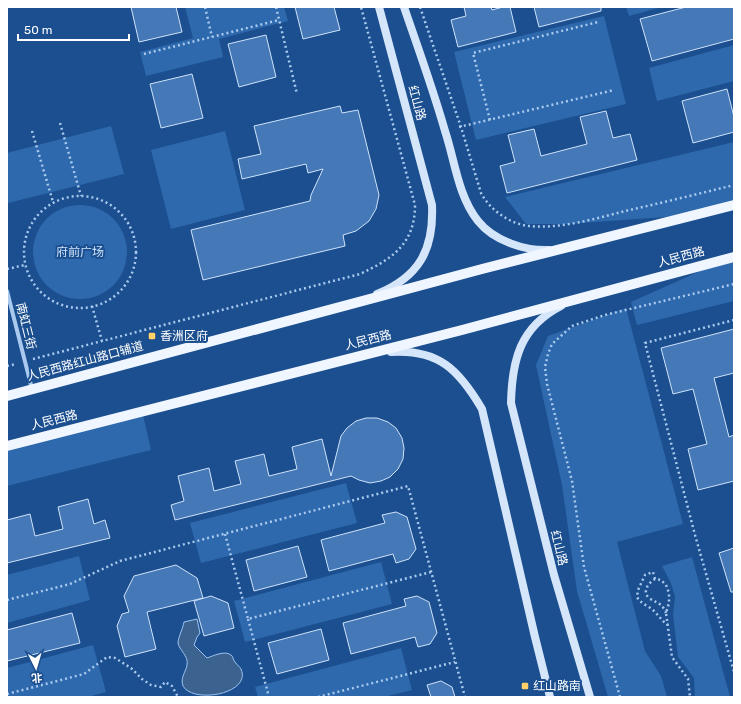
<svg xmlns="http://www.w3.org/2000/svg" width="741" height="704" font-family="Rubik,'Noto Sans SC',sans-serif">
  <style>
    .green { fill: #2e69ad }
    .water { fill: #3c6290; stroke: #9cc4f0 }
    .building { fill: #4478b7; stroke: #cfe3fa }
    .lines { fill: none; stroke-linecap: round; stroke-linejoin: round }
    .path { stroke: #a9c9ee; stroke-width: 2.5; stroke-dasharray: 2 3; stroke-linecap: butt }
    .street { stroke: #a9c9ee; stroke-width: 4 }
    .secondary { stroke: #d6e6fa; stroke-width: 8 }
    .primary { stroke: #f0f6ff; stroke-width: 10 }
    .poi-dot { fill: #ffd166; stroke: #1b4f8f; stroke-width: 1.5 }
    .labels { text-anchor: middle; stroke-width: 4; stroke-linejoin: round; paint-order: stroke }
    .street-label { font-size: 12px; fill: #fff; stroke: #1b4f8f }
    .park-label { font-size: 12px; fill: #cfe3fa; stroke: #1b4f8f }
    .poi-label { font-size: 12px; fill: #fff; stroke: #1b4f8f; text-anchor: start }
  </style>
  <rect width="100%" height="100%" fill="#1b4f8f"/>
  <!-- green -->
  <g class="green">
    <path d="M 185,7 L 284,7 L 288,21 L 219,39 L 223,57 L 146,76 L 140,52 L 193,38 Z"/>
    <path d="M 626,7 L 662,7 L 629,16 Z"/>
    <path d="M 604,16 L 626,104 L 476,140 L 454,52 Z"/>
    <path d="M 734,45 L 734,81 L 657,101 L 649,68 Z"/>
    <path d="M 111,126 L 124,174 L 8,203 L 7,153 Z"/>
    <path d="M 225,131 L 245,210 L 171,229 L 151,150 Z"/>
    <path d="M 734,142 L 734,207 L 666,217 L 566,224 L 526,224 L 505,197 Z"/>
    <circle cx="80" cy="252" r="47"/>
    <path d="M 734,259 L 734,301 L 637,325 L 631,302 L 718,263 Z"/>
    <path d="M 626,308 L 683,524 L 617,542 L 645,651 L 661,676 L 667,697 L 608,697 L 577,591 L 562,485 L 536,365 L 548,336 Z"/>
    <path d="M 143,415 L 151,450 L 7,486 L 7,450 Z"/>
    <path d="M 346,483 L 357,523 L 201,563 L 190,523 Z"/>
    <path d="M 79,556 L 90,600 L 7,623 L 7,575 Z"/>
    <path d="M 692,557 L 730,697 L 695,697 L 694,678 L 678,657 L 673,614 L 675,597 L 671,583 L 662,566 Z"/>
    <path d="M 381,562 L 392,604 L 245,642 L 234,601 Z"/>
    <path d="M 93,645 L 106,692 L 88,697 L 7,697 L 7,668 Z"/>
    <path d="M 401,648 L 412,690 L 384,697 L 258,697 L 255,687 Z"/>
  </g>
  <!-- water -->
  <path class="water" d="M 197,619 L 200,633 L 197,637 L 194,645 L 207,658 C 213,656 225,650 231,655 C 233,656 233,660 235,662 C 237,665 240,667 241,669 C 252,694 193,704 183,686 C 180,677 186,672 187,665 C 189,656 179,650 178,643 C 178,638 183,628 184,622 Z"/>
  <!-- building -->
  <g class="building">
    <path d="M 131,7 L 176,7 L 182,32 L 139,42 Z"/>
    <path d="M 295,7 L 334,7 L 340,30 L 303,39 Z"/>
    <path d="M 464,7 L 491,7 L 492,10 L 503,7 L 510,7 L 516,32 L 458,47 L 451,20 L 466,16 Z"/>
    <path d="M 534,7 L 601,7 L 601,11 L 539,27 Z"/>
    <path d="M 686,7 L 734,7 L 734,39 L 652,61 L 640,19 Z"/>
    <path d="M 266,35 L 276,77 L 239,87 L 228,44 Z"/>
    <path d="M 192,74 L 203,118 L 161,128 L 150,84 Z"/>
    <path d="M 727,89 L 734,117 L 734,132 L 693,143 L 682,101 Z"/>
    <path d="M 340,106 L 342,113 L 358,110 L 379,195 L 376,209 L 369,221 L 356,231 L 343,235 L 345,246 L 203,280 L 191,230 L 310,201 L 311,195 L 323,169 L 308,173 L 306,164 L 242,179 L 238,159 L 261,154 L 254,126 Z"/>
    <path d="M 606,111 L 613,138 L 630,134 L 637,160 L 507,193 L 500,166 L 515,162 L 508,135 L 534,129 L 541,156 L 587,144 L 580,117 Z"/>
    <path d="M 734,329 L 734,373 L 714,378 L 729,437 L 734,435 L 734,481 L 698,490 L 688,449 L 707,444 L 693,389 L 673,394 L 661,348 Z"/>
    <path d="M 366,418 L 377,418 L 388,422 L 396,428 L 402,438 L 404,448 L 403,459 L 398,469 L 390,477 L 381,481 L 370,483 L 359,480 L 351,476 L 175,520 L 171,505 L 184,501 L 178,476 L 209,468 L 214,491 L 241,484 L 235,461 L 264,454 L 269,476 L 297,469 L 292,447 L 322,439 L 331,476 L 341,436 L 347,428 L 356,421 Z"/>
    <path d="M 88,499 L 94,524 L 105,520 L 110,538 L 7,563 L 7,520 L 30,514 L 35,536 L 63,529 L 58,507 Z"/>
    <path d="M 396,512 L 407,517 L 416,549 L 409,559 L 396,563 L 393,554 L 329,571 L 321,540 L 385,523 L 382,515 Z"/>
    <path d="M 298,546 L 307,577 L 254,591 L 246,560 Z"/>
    <path d="M 734,548 L 734,592 L 731,592 L 719,553 Z"/>
    <path d="M 176,565 L 197,578 L 203,598 L 147,612 L 156,649 L 125,657 L 117,626 L 122,614 L 129,612 L 124,596 L 134,576 Z"/>
    <path d="M 211,596 L 228,603 L 234,628 L 204,636 L 194,601 Z"/>
    <path d="M 417,596 L 429,602 L 437,633 L 430,644 L 418,647 L 415,637 L 351,654 L 343,623 L 406,606 L 404,599 Z"/>
    <path d="M 72,613 L 80,643 L 7,661 L 7,630 Z"/>
    <path d="M 321,629 L 329,660 L 277,674 L 268,643 Z"/>
    <path d="M 441,681 L 452,687 L 455,697 L 431,697 L 427,685 Z"/>
  </g>
  <g class="lines">
    <!-- path -->
    <g class="path">
      <path d="M 205,7 L 212,37"/>
      <path d="M 276,7 L 297,94"/>
      <path d="M 420,7 L 461,127 L 481,193 C 490,210 510,224 529,226 C 561,229 594,219 625,211 C 661,203 698,194 734,185"/>
      <path d="M 144,54 L 279,20"/>
      <path d="M 490,120 L 473,53 L 598,22"/>
      <path d="M 60,123 L 81,196"/>
      <path d="M 459,127 L 614,90"/>
      <path d="M 32,131 L 53,202"/>
      <circle cx="80" cy="252" r="56"/>
      <path d="M 7,269 L 25,265"/>
      <path d="M 92,306 L 102,341"/>
      <path d="M 734,320 L 645,343 L 695,535 L 734,672"/>
      <path d="M 33,359 L 360,274 C 392,259 415,244 415,205 L 361,7"/>
      <path d="M 7,366 L 16,364"/>
      <path d="M 225,534 L 248,619 L 431,572"/>
      <path d="M 655,579 L 653,572 L 645,575 L 638,590 L 637,597 C 641,604 649,606 654,611 C 659,616 662,621 668,625"/>
      <path d="M 7,600 L 70,584 L 120,561 L 408,486 L 465,697"/>
      <path d="M 666,613 C 665,610 663,607 661,605 C 657,602 653,601 649,598 C 642,592 648,583 655,579 L 661,580 L 666,585 L 669,593 L 669,603 L 666,613 L 672,657 L 688,679 L 690,697"/>
      <path d="M 248,619 L 269,697"/>
      <path d="M 7,694 L 84,674 L 107,657 L 115,658 L 131,668 L 142,679 L 151,685 L 161,687 L 165,682 L 172,686 L 178,697"/>
      <path d="M 318,697 L 455,662"/>
      <path d="M 620,697 L 584,567 L 572,481 L 547,384 L 545,367 L 548,354 L 552,344 L 572,326 L 605,315 L 734,284"/>
    </g>
    <!-- street -->
    <path class="street" d="M 7,291 L 32,389"/>
    <!-- secondary -->
    <g class="secondary">
      <path d="M 404,7 C 418,48 433,89 445,131 C 455,161 458,196 478,221 C 494,241 525,251 549,250"/>
      <path d="M 377,294 C 419,277 434,250 432,205 L 379,7"/>
      <path d="M 561,306 C 520,327 512,360 511,403 L 554,575 L 590,697"/>
      <path d="M 391,352 C 439,349 459,370 482,409 L 535,637 L 550,697"/>
    </g>
    <!-- primary -->
    <g class="primary">
      <path d="M 7,396 L 482,269 L 734,205"/>
      <path d="M 7,446 L 462,330 L 734,257"/>
    </g>
  </g>
  <!-- markers -->
  <g class="poi-dot">
    <rect x="148" y="332" width="8" height="8" rx="2"/>
    <rect x="521" y="682" width="8" height="8" rx="2"/>
  </g>
  <g class="labels">
    <!-- street labels -->
    <g class="street-label">
      <text transform="translate(417 103) rotate(75)" y="4">红山路</text>
      <text transform="translate(681 257) rotate(-15)" y="4">人民西路</text>
      <text transform="translate(26 326) rotate(76)" y="4">南虹三街</text>
      <text transform="translate(368 340) rotate(-14)" y="4">人民西路</text>
      <text transform="translate(85 361) rotate(-15)" y="4">人民西路红山路口辅道</text>
      <text transform="translate(54 420) rotate(-14)" y="4">人民西路</text>
      <text transform="translate(559 548) rotate(76)" y="4">红山路</text>
    </g>
    <!-- park labels -->
    <g class="park-label">
      <text x="80" y="256">府前广场</text>
    </g>
    <!-- poi labels -->
    <g class="poi-label">
      <text x="160" y="340">香洲区府</text>
      <text x="533" y="690">红山路南</text>
    </g>
  </g>
  <!-- border -->
  <rect width="741" height="704" fill="none" stroke="#ffffff" stroke-width="16"/>
  <!-- north arrow -->
  <g transform="translate(36 668) rotate(175)" stroke="#1b4f8f" stroke-width="3" paint-order="stroke">
  <path d="M0-3L7 15L0 10L-7 15Z" fill="#ffffff"/>
  <text y="-6" font-size="11" font-weight="bold" text-anchor="middle" fill="#ffffff">北</text>
  </g>
  <!-- scale -->
  <path d="M18 34v6h111v-6" fill="none" stroke="#ffffff" stroke-width="2"/>
  <text x="24" y="34" font-size="12" fill="#ffffff" stroke="#1b4f8f" stroke-width="3" paint-order="stroke">50 m</text>
</svg>
